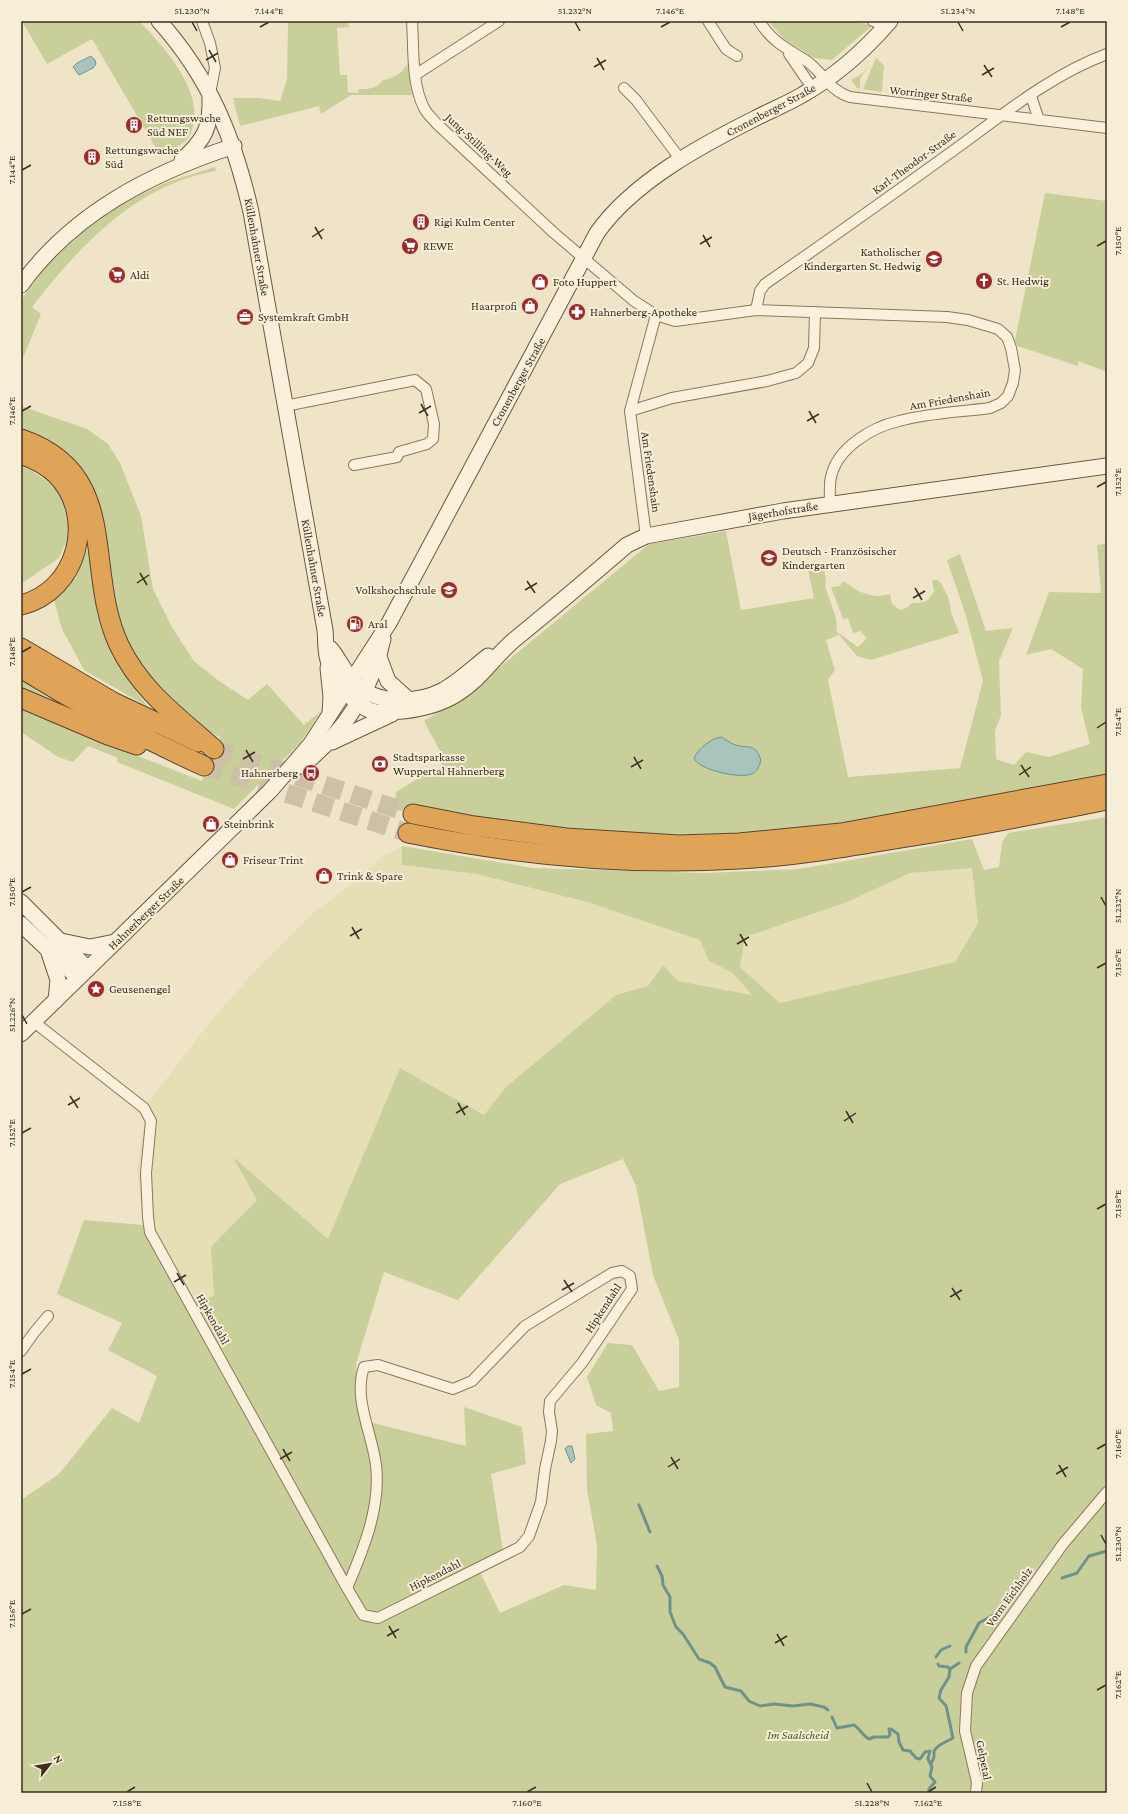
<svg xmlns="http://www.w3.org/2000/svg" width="1128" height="1814" font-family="'Crimson Pro',serif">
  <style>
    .farmland { fill: #e6deb5 }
    .green { fill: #c9cf9b; fill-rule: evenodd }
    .water { fill: #a9c4bc; stroke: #6f938a }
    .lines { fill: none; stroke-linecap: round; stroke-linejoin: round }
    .stream { stroke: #6f938a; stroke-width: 3 }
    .highway-tunnel { stroke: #ccc0a6; stroke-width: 19; stroke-dasharray: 19 10; stroke-linecap: butt }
    .street-casing { stroke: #8d765c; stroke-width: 12 }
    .secondary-casing { stroke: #6f573f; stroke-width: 17 }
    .highway-casing { stroke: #5b4430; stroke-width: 21 }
    .street { stroke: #faf1dc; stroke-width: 10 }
    .secondary { stroke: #faf1dc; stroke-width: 15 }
    .highway { stroke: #e0a458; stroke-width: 19 }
    .ticks { fill: none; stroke: #3d2e20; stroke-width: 1.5 }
    .labels { text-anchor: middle; stroke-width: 4; stroke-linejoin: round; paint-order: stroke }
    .street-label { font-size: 12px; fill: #3d2e20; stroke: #f7eed8 }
    .poi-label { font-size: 12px; fill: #3d2e20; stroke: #f7eed8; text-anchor: start }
    .park-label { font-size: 12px; font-style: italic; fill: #4d5a26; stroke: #f7eed8 }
    .neatline { fill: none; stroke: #3d2e20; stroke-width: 1.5 }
    .ticks-label { font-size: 10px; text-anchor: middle; fill: #3d2e20 }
  </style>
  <rect width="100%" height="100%" fill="#f0e4c8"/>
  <!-- farmland -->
  <g class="farmland">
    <path d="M 402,846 L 402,865 L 477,874 L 587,902 L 700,940 L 709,961 L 733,973 L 753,995 L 678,981 L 662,965 L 648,986 L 616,995 L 506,1087 L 484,1115 L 400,1068 L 328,1239 L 234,1158 L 257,1200 L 212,1247 L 215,1296 L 186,1304 L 143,1225 L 137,1168 L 147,1104 L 210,1022 L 259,966 L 308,917 L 352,884 L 383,856 Z"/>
    <path d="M 972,868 L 978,923 L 955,962 L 780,1003 L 740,967 L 745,937 L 847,902 L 910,873 Z"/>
  </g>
  <!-- green -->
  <g class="green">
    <path d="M 22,21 L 139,21 C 164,47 209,95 190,135 C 185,145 169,150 160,155 L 92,39 L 47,64 Z"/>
    <path d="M 288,21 L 348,21 L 349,27 L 337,28 L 340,75 L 347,75 L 348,92 L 358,93 L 359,89 C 369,89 376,89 383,80 C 392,79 403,73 407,64 L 412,95 L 351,95 L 321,114 L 319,106 L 240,126 L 233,98 L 259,98 L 280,101 L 287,79 Z"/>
    <path d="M 768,21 L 850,21 L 873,25 L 832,60 L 814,58 L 783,38 Z"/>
    <path d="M 876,58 L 884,66 L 882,92 L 863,89 Z"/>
    <path d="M 870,64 L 860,79 L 860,89 L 857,88 L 851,80 L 863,73 Z"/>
    <path d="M 215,167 L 216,171 C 137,184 79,246 32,307 L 41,314 L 21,363 L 21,300 L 48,264 L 87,228 L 111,211 L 139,195 L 167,182 Z"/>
    <path d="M 1045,193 L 1107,201 L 1107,372 L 1078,361 L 1078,366 L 1017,346 L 1015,340 Z"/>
    <path d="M 21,405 L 24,407 L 87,429 L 108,444 L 120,463 L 141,516 L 153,589 L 173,629 L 194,661 L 219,681 L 248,700 L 267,684 L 304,725 L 321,711 L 301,742 L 234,809 L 117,762 L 118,758 L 88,746 L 73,762 L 58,757 L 21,732 L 21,708 L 72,730 L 202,781 L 220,737 L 192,723 L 158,694 L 117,628 L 103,548 L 21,430 Z"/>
    <path d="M 21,464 L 58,488 L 66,500 L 70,532 L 59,558 L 21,584 Z"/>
    <path d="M 726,531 L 741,610 L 814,598 L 807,565 L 823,563 L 826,580 L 825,586 L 836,618 L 837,632 L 858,647 L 867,638 L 860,631 L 853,633 L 848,618 L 843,619 L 831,587 L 840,586 L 843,581 C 857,591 872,600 890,594 L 892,604 L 900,610 L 908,607 L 912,603 C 923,603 929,602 934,591 L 932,580 L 937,580 L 941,583 L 949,599 L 951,612 L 959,633 L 871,660 L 857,656 L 838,634 L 837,636 L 826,640 L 835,670 L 828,680 L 848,777 L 960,768 L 983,681 L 966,616 L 947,560 L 960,554 L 986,631 L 1013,628 L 999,661 L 1001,715 L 995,731 L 996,759 L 1014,765 L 1026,752 L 1049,757 L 1090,744 L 1081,708 L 1083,669 L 1051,649 L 1026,655 L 1049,592 L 1101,593 L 1097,545 L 1107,543 L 1107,774 L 986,802 L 870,822 L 737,834 L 635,836 L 394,810 L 396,792 L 430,771 L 442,769 L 441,753 L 424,721 L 471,691 L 649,544 Z"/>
    <path d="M 90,543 L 97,613 L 121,670 L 148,707 L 84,670 L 62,629 L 54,600 L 76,577 Z"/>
    <path d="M 21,679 L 53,702 L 21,687 Z"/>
    <path d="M 1107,817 L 1107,1793 L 21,1793 L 21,1500 L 59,1474 L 112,1408 L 139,1423 L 157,1376 L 108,1350 L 122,1323 L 57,1294 L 84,1220 L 143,1225 L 186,1304 L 214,1296 L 211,1247 L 257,1200 L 233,1157 L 328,1239 L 400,1068 L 484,1115 L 506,1087 L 616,995 L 648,986 L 663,965 L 678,981 L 752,995 L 733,973 L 709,961 L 700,940 L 587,902 L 477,874 L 402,865 L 402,846 L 533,868 L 704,873 L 799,869 L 972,839 L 984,870 L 999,867 L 1002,843 L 1008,833 ZM 972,868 L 978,923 L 955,962 L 780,1003 L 740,967 L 745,937 L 847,902 L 910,873 ZM 623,1159 L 636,1186 L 653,1275 L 679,1340 L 679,1387 L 659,1391 L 632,1345 L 608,1343 L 587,1377 L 596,1405 L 611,1413 L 613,1431 L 586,1434 L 587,1489 L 597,1545 L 596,1590 L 564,1585 L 500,1613 L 476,1564 L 503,1551 L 491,1474 L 526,1464 L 522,1427 L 464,1407 L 466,1446 L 361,1420 L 356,1364 L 384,1272 L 458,1300 L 560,1184 Z"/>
  </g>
  <!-- water -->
  <g class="water">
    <path d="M 91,56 L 95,60 L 96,64 L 93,68 L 79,75 L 73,67 L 77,63 Z"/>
    <path d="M 722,737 C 725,739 729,742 733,744 C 748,750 755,741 761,761 C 759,766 757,772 752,774 C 740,779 698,770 694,758 C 699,748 711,738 722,737 Z"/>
    <path d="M 568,1446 L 572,1446 L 575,1459 L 571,1463 L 565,1449 Z"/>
  </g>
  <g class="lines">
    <!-- stream -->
    <g class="stream">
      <path d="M 639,1505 L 650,1532"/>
      <path d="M 657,1566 L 662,1576 L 663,1585 L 670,1597 L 670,1612 L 676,1627 L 683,1634 L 699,1659 L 710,1663 L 715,1667 L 725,1687 L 741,1691 L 749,1701 L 760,1706 L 774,1704 L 793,1706 L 810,1704 L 824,1707 L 828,1710"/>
      <path d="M 1062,1578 L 1077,1573 L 1089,1556 L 1107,1551"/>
      <path d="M 966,1652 L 966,1647 L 979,1623 L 1002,1610 L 1014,1593"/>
      <path d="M 936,1657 L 941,1650 L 950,1646"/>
      <path d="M 938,1664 L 939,1666 L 948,1667 L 950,1669"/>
      <path d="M 832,1717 L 837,1728 L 854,1725 C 860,1729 863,1736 869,1739 L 874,1737 L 888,1737 L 890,1735 L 889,1729 L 891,1729 L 898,1734 L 899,1742 L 903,1750 L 910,1751 L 916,1758 L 920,1759 L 925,1752 L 930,1751 L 928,1759 L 932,1767 L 930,1776 L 935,1782 L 929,1789 L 929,1793"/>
      <path d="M 931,1764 L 934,1757 L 934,1751 C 939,1743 945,1743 953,1738 C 952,1734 947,1709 946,1706 C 944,1703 941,1701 939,1698 L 941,1690 L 949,1677 L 950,1669 L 959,1663"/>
    </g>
    <!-- highway-tunnel -->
    <g class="highway-tunnel">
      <path d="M 214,749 L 413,814"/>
      <path d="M 204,766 L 408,833"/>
    </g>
    <!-- street casing -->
    <g class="street-casing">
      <g id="street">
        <path d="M 202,21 L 210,43 L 215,68 L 210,93"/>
        <path d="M 412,21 C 414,49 411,82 424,108 C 427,114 432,118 436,123 L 554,233 L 634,301 L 656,315 L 675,321 L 756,310 L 947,317 L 968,320 L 998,329 L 1007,337 L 1011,348 L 1015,370 L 1013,383 L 1008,396 L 1001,403 L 990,408 C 960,412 928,413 899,421 C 872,427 837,448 831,477 C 829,485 830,496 830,504"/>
        <path d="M 708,21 L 726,49 L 737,56"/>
        <path d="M 759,21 C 774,44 787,48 808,62 C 824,74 830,91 850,97 L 1107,128"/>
        <path d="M 873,21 L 885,26"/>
        <path d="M 789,54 L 813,89"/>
        <path d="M 415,75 L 499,21"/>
        <path d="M 624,88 L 636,100 L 681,160"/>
        <path d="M 1031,96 L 1039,120"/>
        <path d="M 756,310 L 760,291 L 765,284 C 830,239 896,192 961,145 C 1006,112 1053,74 1107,54"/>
        <path d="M 285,406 L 415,380 L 426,389 L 434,424 L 433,439 L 427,444 L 399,452 L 397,457 L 354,465"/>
        <path d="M 630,411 L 672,398 L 767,381 L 796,373 L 808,363 L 814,348 L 815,312"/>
        <path d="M 646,536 L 630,411 L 656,315"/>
        <path d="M 34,1022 L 144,1108 L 151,1121 L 146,1173 L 148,1217 L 150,1232 L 347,1588 C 363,1550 381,1508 376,1465 C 372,1433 353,1399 364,1367 L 378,1365 L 453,1389 L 472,1381 L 525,1326 L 612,1273 L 622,1271 L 630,1276 L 632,1289 L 582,1363 L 550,1401 L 549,1412 L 552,1431 L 551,1441 L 545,1469 L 541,1502 L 529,1536 L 520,1547 L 378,1618 L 363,1615 L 347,1588"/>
        <path d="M 21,1351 L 33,1334 L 48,1316"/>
        <path d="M 976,1793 L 977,1782 L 965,1731 L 967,1693 L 976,1666 L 1063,1544 L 1107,1492"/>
      </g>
    </g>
    <!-- secondary casing -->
    <g class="secondary-casing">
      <g id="secondary">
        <path d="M 159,21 C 210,78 234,138 251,212 L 325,630 C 326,640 325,651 328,660 C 334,680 355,708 376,712 C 385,713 394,711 403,711 C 422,709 441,704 457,694 C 480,680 494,657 514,640 C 552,609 590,577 627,545 L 646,536 L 783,511 L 1107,466"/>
        <path d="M 182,160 C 205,139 211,128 210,96"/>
        <path d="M 21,285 C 73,213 151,173 234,146"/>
        <path d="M 331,649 C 341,662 346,676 358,686 C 370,696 386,700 401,700 C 442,700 458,680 488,656"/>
        <path d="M 379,657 L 388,681 L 409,700"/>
        <path d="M 328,668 L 331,697 L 330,714"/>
        <path d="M 332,742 L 392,714"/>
        <path d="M 302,766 C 343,733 372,690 383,639"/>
        <path d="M 21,902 L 88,969"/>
        <path d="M 21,924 L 78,978"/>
        <path d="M 61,941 L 90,947 L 115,942"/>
        <path d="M 49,953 L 58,980 L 56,1000"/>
        <path d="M 21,1034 L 270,791 L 310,745 L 389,623 L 597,233 C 633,182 700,146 756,118 C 771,110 787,104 802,95 C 836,76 865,50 890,21"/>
      </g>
    </g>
    <!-- highway casing -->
    <g class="highway-casing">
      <g id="highway">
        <path d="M 21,439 C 123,474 83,568 119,645 C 141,691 177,716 214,749"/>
        <path d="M 21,454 C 34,459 47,465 57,475 C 97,517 78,591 21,605"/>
        <path d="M 21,648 L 113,702 L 198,742"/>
        <path d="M 21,668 C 80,705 140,737 204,766"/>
        <path d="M 21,698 L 108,735 L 137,745"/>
        <path d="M 413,814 L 474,826 L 566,838 L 679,845 L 739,843 L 841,833 L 1107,784"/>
        <path d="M 408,833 C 517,855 628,866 739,859 C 794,856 848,847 901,838 C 970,827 1038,814 1107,800"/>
      </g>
    </g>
    <!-- street -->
    <use href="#street" class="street"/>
    <!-- secondary -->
    <use href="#secondary" class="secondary"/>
    <!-- highway -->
    <use href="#highway" class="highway"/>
  </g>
  <!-- ticks -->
  <path class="ticks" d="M 192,22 L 197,31M 575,22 L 580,31M 958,22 L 963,31M 260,27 L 269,22M 661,27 L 670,22M 1061,27 L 1070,22M 209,50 L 216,62M 597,58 L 604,70M 206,60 L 218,53M 984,65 L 992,77M 594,67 L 606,60M 982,75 L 994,68M 22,170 L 31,165M 315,227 L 322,239M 703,235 L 710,247M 312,237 L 324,229M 700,244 L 712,237M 1097,246 L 1106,241M 421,404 L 428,416M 22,411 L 31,406M 809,411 L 816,423M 419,413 L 431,406M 807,421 L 819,414M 1097,487 L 1106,482M 140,573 L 147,585M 527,581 L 535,593M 137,583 L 149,575M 915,588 L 922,600M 525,590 L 537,583M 913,598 L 925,591M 22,652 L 31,647M 1097,728 L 1106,722M 246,750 L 253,762M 634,757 L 641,769M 243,759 L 255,752M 1021,765 L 1029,777M 631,767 L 643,760M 1019,775 L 1031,767M 22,892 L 31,887M 1101,897 L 1106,906M 352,927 L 359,939M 740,934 L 747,946M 350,936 L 362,929M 737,944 L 749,937M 1097,968 L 1106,963M 22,1015 L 27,1024M 70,1096 L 78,1108M 458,1103 L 465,1115M 68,1105 L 80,1098M 846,1111 L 853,1123M 456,1113 L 468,1106M 844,1121 L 856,1113M 22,1133 L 31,1128M 1097,1209 L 1106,1204M 177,1273 L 184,1285M 564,1280 L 572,1292M 174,1282 L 186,1275M 952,1288 L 960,1300M 562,1290 L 574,1283M 950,1297 L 962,1290M 22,1374 L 31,1369M 283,1449 L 290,1461M 1097,1449 L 1106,1444M 671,1457 L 678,1469M 280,1459 L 292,1452M 1059,1465 L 1066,1477M 668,1467 L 680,1459M 1056,1474 L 1068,1467M 1101,1535 L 1106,1544M 22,1614 L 31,1609M 389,1626 L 396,1638M 777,1634 L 784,1646M 387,1636 L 399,1629M 775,1643 L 787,1636M 1097,1690 L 1106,1685M 867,1783 L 872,1792M 127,1792 L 135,1787M 527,1792 L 536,1787M 928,1792 L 936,1787"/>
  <!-- icons -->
  <defs>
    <g id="building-disc" transform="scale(0.9)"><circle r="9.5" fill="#9e2a2b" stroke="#f7eed8"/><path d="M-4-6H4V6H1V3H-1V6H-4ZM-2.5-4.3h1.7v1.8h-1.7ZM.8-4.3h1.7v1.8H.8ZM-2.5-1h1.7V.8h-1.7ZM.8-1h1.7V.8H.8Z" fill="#fff"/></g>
    <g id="supermarket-disc" transform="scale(0.9)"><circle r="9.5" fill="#9e2a2b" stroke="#f7eed8"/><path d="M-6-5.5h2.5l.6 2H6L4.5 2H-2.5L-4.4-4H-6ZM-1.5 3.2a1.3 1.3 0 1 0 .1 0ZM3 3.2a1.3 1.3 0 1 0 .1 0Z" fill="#fff"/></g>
    <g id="school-disc" transform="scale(0.9)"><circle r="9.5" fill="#9e2a2b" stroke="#f7eed8"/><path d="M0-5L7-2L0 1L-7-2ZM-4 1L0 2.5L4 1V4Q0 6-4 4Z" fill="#fff"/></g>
    <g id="church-disc" transform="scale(0.9)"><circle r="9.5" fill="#9e2a2b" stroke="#f7eed8"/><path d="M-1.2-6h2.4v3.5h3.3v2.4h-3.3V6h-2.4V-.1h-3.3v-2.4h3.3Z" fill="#fff"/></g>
    <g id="shop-disc" transform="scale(0.9)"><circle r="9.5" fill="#9e2a2b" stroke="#f7eed8"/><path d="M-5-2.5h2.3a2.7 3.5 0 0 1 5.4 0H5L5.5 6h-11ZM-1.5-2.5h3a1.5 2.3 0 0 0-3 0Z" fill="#fff"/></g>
    <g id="pharmacy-disc" transform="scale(0.9)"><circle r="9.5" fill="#9e2a2b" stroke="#f7eed8"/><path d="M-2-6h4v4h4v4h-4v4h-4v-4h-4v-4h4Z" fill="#fff"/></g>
    <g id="office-disc" transform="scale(0.9)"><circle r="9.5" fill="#9e2a2b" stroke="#f7eed8"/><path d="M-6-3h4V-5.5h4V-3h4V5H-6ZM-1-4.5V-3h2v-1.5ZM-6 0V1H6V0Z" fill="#fff"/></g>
    <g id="university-disc" transform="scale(0.9)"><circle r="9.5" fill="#9e2a2b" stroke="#f7eed8"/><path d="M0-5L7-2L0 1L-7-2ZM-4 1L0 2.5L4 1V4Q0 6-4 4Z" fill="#fff"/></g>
    <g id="fuel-disc" transform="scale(0.9)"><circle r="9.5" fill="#9e2a2b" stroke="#f7eed8"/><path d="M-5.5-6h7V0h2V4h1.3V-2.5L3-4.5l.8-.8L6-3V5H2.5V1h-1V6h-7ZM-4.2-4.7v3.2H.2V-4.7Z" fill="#fff"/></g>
    <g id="bank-disc" transform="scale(0.9)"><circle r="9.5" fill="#9e2a2b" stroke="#f7eed8"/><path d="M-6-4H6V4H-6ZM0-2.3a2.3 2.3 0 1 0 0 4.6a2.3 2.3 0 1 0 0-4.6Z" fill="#fff"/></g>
    <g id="bus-disc" transform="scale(0.9)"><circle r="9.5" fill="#9e2a2b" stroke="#f7eed8"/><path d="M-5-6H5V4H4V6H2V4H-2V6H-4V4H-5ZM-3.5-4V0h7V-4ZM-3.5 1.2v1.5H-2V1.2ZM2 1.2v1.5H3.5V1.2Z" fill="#fff"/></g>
    <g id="sight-disc" transform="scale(0.9)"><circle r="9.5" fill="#9e2a2b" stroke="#f7eed8"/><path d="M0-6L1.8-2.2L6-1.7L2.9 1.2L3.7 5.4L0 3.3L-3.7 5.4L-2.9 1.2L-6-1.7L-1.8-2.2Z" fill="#fff"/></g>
  </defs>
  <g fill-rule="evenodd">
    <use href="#building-disc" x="134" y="125"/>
    <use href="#building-disc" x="92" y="157"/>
    <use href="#building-disc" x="421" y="222"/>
    <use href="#supermarket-disc" x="410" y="246"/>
    <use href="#school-disc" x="934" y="259"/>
    <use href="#supermarket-disc" x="117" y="275"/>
    <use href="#church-disc" x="984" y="281"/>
    <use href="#shop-disc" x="540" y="282"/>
    <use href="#shop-disc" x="530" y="306"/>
    <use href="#pharmacy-disc" x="577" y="312"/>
    <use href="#office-disc" x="245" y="317"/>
    <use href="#school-disc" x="769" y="558"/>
    <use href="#university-disc" x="449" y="590"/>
    <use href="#fuel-disc" x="355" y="624"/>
    <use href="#bank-disc" x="380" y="764"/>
    <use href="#bus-disc" x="311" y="773"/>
    <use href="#shop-disc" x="211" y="824"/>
    <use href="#shop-disc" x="230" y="860"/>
    <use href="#shop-disc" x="324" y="876"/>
    <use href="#sight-disc" x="96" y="989"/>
  </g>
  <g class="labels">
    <!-- street labels -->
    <g class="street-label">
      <text transform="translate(931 94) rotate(6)" y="4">Worringer Straße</text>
      <text transform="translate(771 110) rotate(-28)" y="4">Cronenberger Straße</text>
      <text transform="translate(479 145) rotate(43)" y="4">Jung-Stilling-Weg</text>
      <text transform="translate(914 162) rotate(-36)" y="4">Karl-Theodor-Straße</text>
      <text transform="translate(257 247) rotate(80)" y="4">Küllenhahner Straße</text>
      <text transform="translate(518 382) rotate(-61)" y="4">Cronenberger Straße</text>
      <text transform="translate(950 399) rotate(-10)" y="4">Am Friedenshain</text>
      <text transform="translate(651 472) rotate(82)" y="4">Am Friedenshain</text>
      <text transform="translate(783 511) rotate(-9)" y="4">Jägerhofstraße</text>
      <text transform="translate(314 568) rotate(80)" y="4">Küllenhahner Straße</text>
      <text transform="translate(146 913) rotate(-44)" y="4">Hahnerberger Straße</text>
      <text transform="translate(603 1308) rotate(-57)" y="4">Hipkendahl</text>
      <text transform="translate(213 1319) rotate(61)" y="4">Hipkendahl</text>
      <text transform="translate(435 1575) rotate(-27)" y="4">Hipkendahl</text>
      <text transform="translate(1009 1597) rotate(-54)" y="4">Vorm Eichholz</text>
      <text transform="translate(984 1760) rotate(79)" y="4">Gelpetal</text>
    </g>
    <!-- poi labels -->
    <g class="poi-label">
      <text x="147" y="122">Rettungswache<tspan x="147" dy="14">Süd NEF</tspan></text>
      <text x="105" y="154">Rettungswache<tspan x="105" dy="14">Süd</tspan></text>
      <text x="434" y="226">Rigi Kulm Center</text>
      <text x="423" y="250">REWE</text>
      <text x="921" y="256" text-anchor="end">Katholischer<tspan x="921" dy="14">Kindergarten St. Hedwig</tspan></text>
      <text x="130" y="279">Aldi</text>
      <text x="997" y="285">St. Hedwig</text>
      <text x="553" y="286">Foto Huppert</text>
      <text x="517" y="310" text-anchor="end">Haarprofi</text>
      <text x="590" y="316">Hahnerberg-Apotheke</text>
      <text x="258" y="321">Systemkraft GmbH</text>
      <text x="782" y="555">Deutsch - Französischer<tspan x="782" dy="14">Kindergarten</tspan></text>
      <text x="436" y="594" text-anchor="end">Volkshochschule</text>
      <text x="368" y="628">Aral</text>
      <text x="393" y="761">Stadtsparkasse<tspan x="393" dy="14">Wuppertal Hahnerberg</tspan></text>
      <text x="298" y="777" text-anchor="end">Hahnerberg</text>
      <text x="224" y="828">Steinbrink</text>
      <text x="243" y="864">Friseur Trint</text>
      <text x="337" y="880">Trink &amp; Spare</text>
      <text x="109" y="993">Geusenengel</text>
    </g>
    <!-- park labels -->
    <g class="park-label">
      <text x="798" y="1739">Im Saalscheid</text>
    </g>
  </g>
  <!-- border -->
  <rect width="1128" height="1814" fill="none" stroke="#f7eed8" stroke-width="44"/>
  <!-- north arrow -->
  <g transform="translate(50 1764) rotate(59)" stroke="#f7eed8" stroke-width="3" paint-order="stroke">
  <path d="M0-3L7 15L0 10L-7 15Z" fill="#3d2e20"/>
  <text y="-6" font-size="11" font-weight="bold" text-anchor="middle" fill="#3d2e20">N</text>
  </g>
  <rect x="22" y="22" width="1084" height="1770" class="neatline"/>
  <g class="ticks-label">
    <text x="192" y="14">51.230°N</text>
    <text x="269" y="14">7.144°E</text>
    <text x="575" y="14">51.232°N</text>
    <text x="670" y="14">7.146°E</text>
    <text x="958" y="14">51.234°N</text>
    <text x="1070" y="14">7.148°E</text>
    <text transform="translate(11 170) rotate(-90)" y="4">7.144°E</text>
    <text transform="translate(1117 241) rotate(-90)" y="4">7.150°E</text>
    <text transform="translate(11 411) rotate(-90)" y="4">7.146°E</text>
    <text transform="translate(1117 482) rotate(-90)" y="4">7.152°E</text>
    <text transform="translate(11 652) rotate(-90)" y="4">7.148°E</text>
    <text transform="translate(1117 722) rotate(-90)" y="4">7.154°E</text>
    <text transform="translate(11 892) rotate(-90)" y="4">7.150°E</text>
    <text transform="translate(1117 906) rotate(-90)" y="4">51.232°N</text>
    <text transform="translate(1117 963) rotate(-90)" y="4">7.156°E</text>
    <text transform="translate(11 1015) rotate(-90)" y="4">51.226°N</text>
    <text transform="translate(11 1133) rotate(-90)" y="4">7.152°E</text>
    <text transform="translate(1117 1204) rotate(-90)" y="4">7.158°E</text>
    <text transform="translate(11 1374) rotate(-90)" y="4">7.154°E</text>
    <text transform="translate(1117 1444) rotate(-90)" y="4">7.160°E</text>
    <text transform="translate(1117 1544) rotate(-90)" y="4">51.230°N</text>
    <text transform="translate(11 1614) rotate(-90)" y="4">7.156°E</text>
    <text transform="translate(1117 1685) rotate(-90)" y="4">7.162°E</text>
    <text x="127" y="1806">7.158°E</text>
    <text x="527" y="1806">7.160°E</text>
    <text x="872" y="1806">51.228°N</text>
    <text x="928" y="1806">7.162°E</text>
  </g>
</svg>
